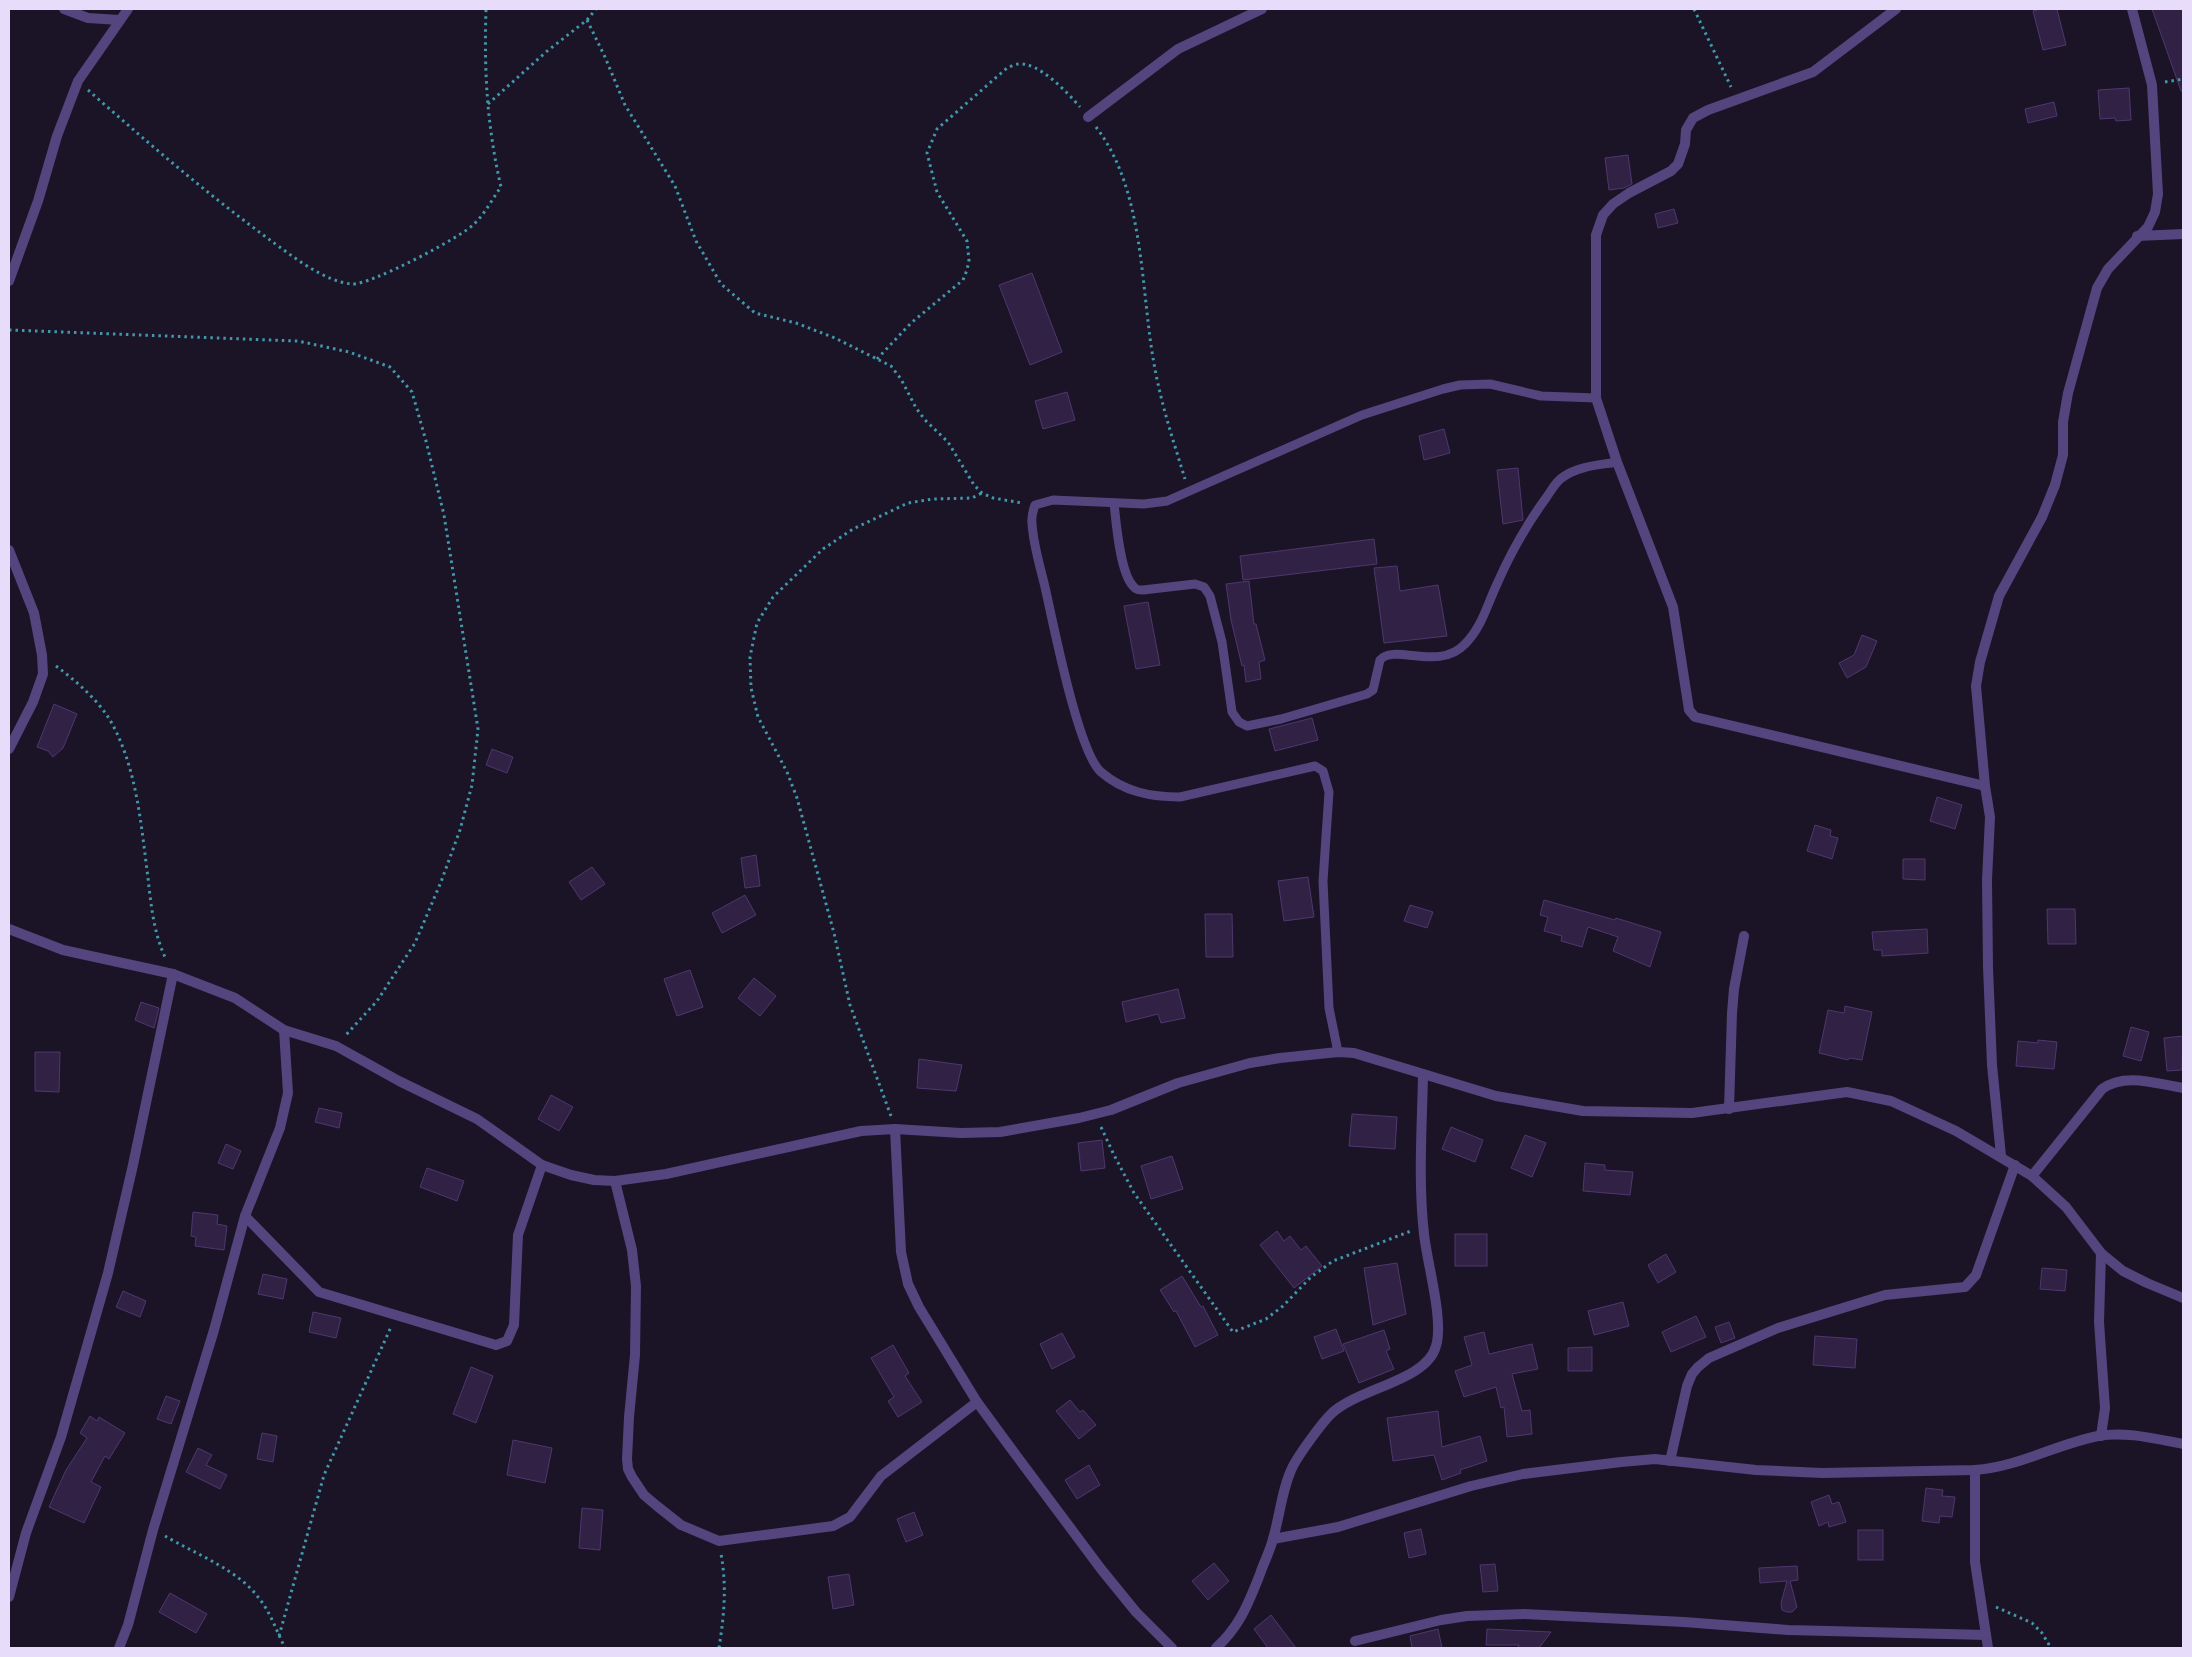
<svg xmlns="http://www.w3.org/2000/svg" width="2192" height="1657" font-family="'Golos Text',sans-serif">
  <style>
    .building { fill: #312245; stroke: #4e376e }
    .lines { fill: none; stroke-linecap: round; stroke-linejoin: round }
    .path { stroke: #4198ab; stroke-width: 3; stroke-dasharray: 2.5 4; stroke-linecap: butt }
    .service { stroke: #54457f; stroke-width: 9 }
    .minor { stroke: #54457f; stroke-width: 10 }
  </style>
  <rect width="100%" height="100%" fill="#1b1326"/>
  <!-- building -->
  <g class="building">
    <path d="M 2041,9 L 2057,9 L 2066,45 L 2043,50 L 2033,11 Z"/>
    <path d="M 2152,9 L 2183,9 L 2183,91 L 2181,91 Z"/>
    <path d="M 2129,88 L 2131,120 L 2116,121 L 2115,118 L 2100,119 L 2098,90 Z"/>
    <path d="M 2054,102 L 2057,116 L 2028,123 L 2025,109 Z"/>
    <path d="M 1628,155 L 1632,184 L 1624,188 L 1609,190 L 1605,158 Z"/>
    <path d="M 1674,209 L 1678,223 L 1658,228 L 1655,214 Z"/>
    <path d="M 1032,273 L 1062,352 L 1030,365 L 999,285 Z"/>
    <path d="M 1067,392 L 1075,420 L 1043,429 L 1035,401 Z"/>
    <path d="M 1444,429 L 1450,453 L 1424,460 L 1419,436 Z"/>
    <path d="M 1518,468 L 1523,520 L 1503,524 L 1497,470 Z"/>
    <path d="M 1374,539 L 1377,564 L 1243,580 L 1240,556 Z"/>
    <path d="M 1397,566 L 1400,591 L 1438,585 L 1447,636 L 1384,643 L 1374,568 Z"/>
    <path d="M 1249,581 L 1254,624 L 1256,624 L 1265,660 L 1259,662 L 1261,679 L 1246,682 L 1244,665 L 1242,666 L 1231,620 L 1226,584 Z"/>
    <path d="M 1148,602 L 1160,665 L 1136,669 L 1124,606 Z"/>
    <path d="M 1862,635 L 1877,641 L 1866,667 L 1847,678 L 1839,663 L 1854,655 Z"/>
    <path d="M 54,704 L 77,714 L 63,748 L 53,757 L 48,751 L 37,747 Z"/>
    <path d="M 1312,718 L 1318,740 L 1275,751 L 1269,729 Z"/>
    <path d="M 492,749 L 513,757 L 507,773 L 486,765 Z"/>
    <path d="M 1937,797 L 1962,805 L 1955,829 L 1930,821 Z"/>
    <path d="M 1815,825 L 1831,830 L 1830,836 L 1838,838 L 1832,859 L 1807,851 Z"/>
    <path d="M 756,855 L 760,886 L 745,888 L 741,858 Z"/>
    <path d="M 1903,859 L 1925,859 L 1925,880 L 1903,879 Z"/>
    <path d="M 592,867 L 605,884 L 581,900 L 569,882 Z"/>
    <path d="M 1308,877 L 1314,917 L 1284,921 L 1278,881 Z"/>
    <path d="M 745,895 L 756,915 L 722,933 L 712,913 Z"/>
    <path d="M 1544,900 L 1615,920 L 1616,918 L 1661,932 L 1650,967 L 1613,951 L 1618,937 L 1588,927 L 1582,947 L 1561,941 L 1562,936 L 1544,931 L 1548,917 L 1540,915 Z"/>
    <path d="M 1410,905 L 1433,912 L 1427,928 L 1404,921 Z"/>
    <path d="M 2047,909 L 2075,909 L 2076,944 L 2048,944 Z"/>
    <path d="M 1205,914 L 1232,914 L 1233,957 L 1206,957 Z"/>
    <path d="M 1927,929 L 1928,953 L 1882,956 L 1882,950 L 1874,950 L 1872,932 Z"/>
    <path d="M 690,970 L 703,1007 L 677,1016 L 664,979 Z"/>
    <path d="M 754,978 L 776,996 L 760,1016 L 738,998 Z"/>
    <path d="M 1178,989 L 1185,1018 L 1161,1023 L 1158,1014 L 1126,1022 L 1122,1002 Z"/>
    <path d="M 141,1002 L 159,1008 L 154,1028 L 135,1020 Z"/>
    <path d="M 1845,1006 L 1872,1012 L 1862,1060 L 1849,1058 L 1848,1060 L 1819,1053 L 1828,1010 L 1844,1013 Z"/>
    <path d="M 2131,1027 L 2149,1032 L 2141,1061 L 2123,1056 Z"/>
    <path d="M 2183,1036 L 2182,1070 L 2167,1071 L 2164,1038 Z"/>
    <path d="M 2038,1040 L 2057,1042 L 2054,1069 L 2016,1066 L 2018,1041 L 2038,1043 Z"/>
    <path d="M 35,1052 L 60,1052 L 59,1092 L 35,1091 Z"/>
    <path d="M 919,1059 L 962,1065 L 956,1091 L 917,1088 Z"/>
    <path d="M 551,1095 L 573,1107 L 559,1131 L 538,1119 Z"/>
    <path d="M 319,1108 L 342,1113 L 339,1128 L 315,1122 Z"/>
    <path d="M 1352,1114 L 1397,1117 L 1395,1149 L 1349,1146 Z"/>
    <path d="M 1451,1127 L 1483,1140 L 1475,1162 L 1442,1149 Z"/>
    <path d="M 1525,1135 L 1546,1143 L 1532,1177 L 1511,1168 Z"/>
    <path d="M 1102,1140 L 1105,1168 L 1081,1171 L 1078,1143 Z"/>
    <path d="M 226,1144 L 241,1151 L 233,1169 L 218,1163 Z"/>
    <path d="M 1172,1156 L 1183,1189 L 1151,1199 L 1141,1166 Z"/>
    <path d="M 1585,1163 L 1605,1165 L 1605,1170 L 1633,1172 L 1630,1195 L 1583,1191 Z"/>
    <path d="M 427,1168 L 464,1181 L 457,1201 L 420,1187 Z"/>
    <path d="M 193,1212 L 218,1215 L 217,1224 L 227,1226 L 224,1250 L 195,1246 L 196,1237 L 191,1236 Z"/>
    <path d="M 1277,1231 L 1284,1241 L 1290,1236 L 1301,1250 L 1306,1246 L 1322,1266 L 1294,1288 L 1260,1245 Z"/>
    <rect x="1455" y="1234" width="32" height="32"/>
    <path d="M 1666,1254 L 1676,1272 L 1658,1283 L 1648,1265 Z"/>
    <path d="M 1397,1263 L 1406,1314 L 1373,1325 L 1364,1268 Z"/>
    <path d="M 2042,1268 L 2067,1270 L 2065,1291 L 2040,1289 Z"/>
    <path d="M 263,1274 L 287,1279 L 283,1299 L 258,1294 Z"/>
    <path d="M 1182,1276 L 1201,1307 L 1203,1306 L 1218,1335 L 1195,1347 L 1176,1311 L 1174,1312 L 1160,1290 Z"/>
    <path d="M 123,1291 L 146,1301 L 140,1317 L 116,1307 Z"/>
    <path d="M 1623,1302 L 1629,1326 L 1594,1335 L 1588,1311 Z"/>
    <path d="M 313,1312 L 341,1318 L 336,1338 L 309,1332 Z"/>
    <path d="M 1696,1316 L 1706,1337 L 1671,1352 L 1662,1332 Z"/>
    <path d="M 1729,1322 L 1735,1338 L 1721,1343 L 1715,1327 Z"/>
    <path d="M 1336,1329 L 1344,1351 L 1322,1359 L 1314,1337 Z"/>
    <path d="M 1384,1330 L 1390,1349 L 1386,1351 L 1394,1369 L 1359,1383 L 1343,1344 Z"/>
    <path d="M 1484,1332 L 1489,1354 L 1532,1344 L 1538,1369 L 1512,1374 L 1522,1411 L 1530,1410 L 1532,1434 L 1507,1437 L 1504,1407 L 1501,1408 L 1496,1387 L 1464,1397 L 1455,1371 L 1472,1365 L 1464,1337 Z"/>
    <path d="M 1062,1333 L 1075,1357 L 1052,1369 L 1040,1344 Z"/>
    <path d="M 1815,1336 L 1857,1339 L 1855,1368 L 1813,1365 Z"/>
    <path d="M 893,1345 L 909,1373 L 905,1376 L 922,1402 L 898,1417 L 888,1401 L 894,1397 L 871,1358 Z"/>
    <path d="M 1592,1347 L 1592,1371 L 1568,1371 L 1568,1348 Z"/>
    <path d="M 471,1367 L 493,1376 L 476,1423 L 453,1414 Z"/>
    <path d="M 166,1396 L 180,1401 L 171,1424 L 157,1419 Z"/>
    <path d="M 1070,1400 L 1080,1412 L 1083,1410 L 1096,1425 L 1079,1439 L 1056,1411 Z"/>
    <path d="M 1438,1411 L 1442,1447 L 1480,1436 L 1487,1461 L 1460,1470 L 1461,1473 L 1442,1480 L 1434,1455 L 1393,1461 L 1387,1418 Z"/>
    <path d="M 90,1416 L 97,1421 L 99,1417 L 125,1433 L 109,1459 L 105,1456 L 91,1482 L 101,1487 L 84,1523 L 49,1507 L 66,1470 L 87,1438 L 80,1433 Z"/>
    <path d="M 262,1433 L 277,1436 L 273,1462 L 257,1459 Z"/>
    <path d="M 513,1440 L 552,1448 L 545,1483 L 507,1475 Z"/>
    <path d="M 198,1448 L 212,1455 L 206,1465 L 227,1475 L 220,1489 L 186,1472 Z"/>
    <path d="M 1089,1465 L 1100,1485 L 1077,1499 L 1065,1480 Z"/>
    <path d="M 1926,1488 L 1943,1490 L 1942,1496 L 1955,1497 L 1952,1517 L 1940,1516 L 1939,1523 L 1922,1521 Z"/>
    <path d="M 1829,1495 L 1832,1504 L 1839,1502 L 1846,1522 L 1829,1527 L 1828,1522 L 1819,1526 L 1811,1502 Z"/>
    <path d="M 582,1508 L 603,1510 L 600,1550 L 579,1548 Z"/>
    <path d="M 914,1512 L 923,1535 L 906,1542 L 897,1519 Z"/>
    <path d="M 1421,1529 L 1426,1554 L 1409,1558 L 1404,1533 Z"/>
    <rect x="1858" y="1530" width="25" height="30"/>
    <path d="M 1214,1563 L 1229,1581 L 1208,1600 L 1192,1581 Z"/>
    <path d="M 1495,1564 L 1498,1591 L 1483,1592 L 1480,1565 Z"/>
    <path d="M 1797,1566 L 1798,1580 L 1790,1581 L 1797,1607 L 1792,1612 L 1787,1612 L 1782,1610 L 1781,1603 L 1787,1581 L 1760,1583 L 1759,1568 Z"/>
    <path d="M 849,1574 L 854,1605 L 833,1609 L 828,1577 Z"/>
    <path d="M 170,1593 L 207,1614 L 196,1633 L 159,1612 Z"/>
    <path d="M 1271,1615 L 1296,1648 L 1268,1648 L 1254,1629 Z"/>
    <path d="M 1438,1629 L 1442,1648 L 1412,1648 L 1410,1636 Z"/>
    <path d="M 1487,1629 L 1551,1632 L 1539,1648 L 1518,1648 L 1519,1645 L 1486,1645 Z"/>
  </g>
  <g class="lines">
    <!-- path -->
    <g class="path">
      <path d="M 1694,9 L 1731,87"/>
      <path d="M 587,20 L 605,57 L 625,105 L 675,186 L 696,241 L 721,284 L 755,313 L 796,323 L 835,338 L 891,366 L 901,379 L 916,408 L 925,420 L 948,442 L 974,485 L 982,493 L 993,498 L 1022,503"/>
      <path d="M 2165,82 L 2183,79"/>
      <path d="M 88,90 C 147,142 206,193 270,240 C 292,256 325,282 352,284 C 368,286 462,237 474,224 C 485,214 492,199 501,187 C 487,126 484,72 486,9"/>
      <path d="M 488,104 L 546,52 L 587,20 L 596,9"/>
      <path d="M 1096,127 C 1146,192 1140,292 1155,369 C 1162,407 1174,443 1185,479"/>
      <path d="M 9,330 L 298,341 L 349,352 L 390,367 L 412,392 L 426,441 L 444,515 L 478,729 L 472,785 L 460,830 L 441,882 L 415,943 L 377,1001 L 345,1036"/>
      <path d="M 877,359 L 911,323 L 963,280 L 967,270 L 969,260 L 967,241 L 937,192 L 927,153 L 937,129 L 1007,68 C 1010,67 1014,64 1018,64 C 1038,61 1068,93 1080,107"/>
      <path d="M 56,666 C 76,681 97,699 110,720 C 137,767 141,825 148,878 C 151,905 154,935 166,959"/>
      <path d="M 891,1116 L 850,1005 L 834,933 L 797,798 L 787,772 L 758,717 L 751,688 L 750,657 L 757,623 L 773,597 L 823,549 L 853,529 L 908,503 L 933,499 L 972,498 L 982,493"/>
      <path d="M 1101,1127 L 1114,1155 L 1134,1193 L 1233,1332 L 1266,1319 L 1283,1306 L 1311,1277 L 1333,1261 L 1411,1231"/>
      <path d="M 165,1536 C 194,1553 238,1570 258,1597 C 270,1611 277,1632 285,1648"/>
      <path d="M 1996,1607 L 2032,1623 L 2042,1633 L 2051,1648"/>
      <path d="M 279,1636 L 324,1475 L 391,1327"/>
      <path d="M 719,1648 C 724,1616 727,1587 721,1554"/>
    </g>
    <!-- service -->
    <g class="service">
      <path d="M 1114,503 C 1116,522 1120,573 1133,586 C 1136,590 1139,590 1143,590 L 1195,584 L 1204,587 L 1210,596 L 1222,642 L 1232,712 L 1239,722 L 1247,726 L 1281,719 L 1367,694 L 1373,690 L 1380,660 C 1394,643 1439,672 1465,644 C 1482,627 1487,605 1497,584 C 1510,554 1527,524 1546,498 C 1551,491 1556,481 1563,477 C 1578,466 1600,465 1617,462"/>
      <path d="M 1338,1052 L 1329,1008 L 1323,881 L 1329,792 L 1323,771 L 1315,766 L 1180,797 C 1151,797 1124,792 1101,772 C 1078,752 1053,622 1045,587 C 1040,566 1033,544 1032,523 C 1031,516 1033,511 1035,505 L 1053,500 L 1144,504 L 1167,501 L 1362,415 L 1443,389 L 1460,385 L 1490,384 L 1541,396 L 1596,398"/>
    </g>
    <!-- minor -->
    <g class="minor">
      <path d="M 64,9 L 88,18 L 120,20"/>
      <path d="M 1896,9 L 1813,72 L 1708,110 L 1693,118 L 1686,130 L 1685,144 L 1678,164 L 1671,171 L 1629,193 L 1613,204 L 1603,215 L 1596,235 L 1596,398 L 1617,462 L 1673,607 L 1689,710 L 1695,717 L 1708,720 L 1985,786"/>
      <path d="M 1088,117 L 1178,49 L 1262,9"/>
      <path d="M 2137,236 L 2183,234"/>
      <path d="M 9,281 L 38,201 L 57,136 L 78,81 L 128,9"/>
      <path d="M 9,550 L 34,613 L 42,655 L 43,674 L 33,702 L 9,749"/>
      <path d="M 9,929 L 63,950 L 173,974 L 235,998 L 284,1030 L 336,1046 L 399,1081 L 477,1119 L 542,1165 L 571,1175 L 594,1180 L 615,1181 L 666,1174 L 861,1131 L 895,1129 L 961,1133 L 1000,1132 L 1079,1118 L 1111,1110 L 1178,1083 L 1250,1063 L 1280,1058 L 1338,1052 L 1354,1053 L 1496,1096 L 1583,1111 L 1692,1113 L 1847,1092 L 1891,1101 L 1956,1131 L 2032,1176 L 2066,1207 L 2101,1253 L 2123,1271 L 2147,1283 L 2183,1298"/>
      <path d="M 1729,1109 L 1732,1013 L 1734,989 L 1744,936"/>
      <path d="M 895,1129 L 901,1252 L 908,1284 L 919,1307 L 977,1402 L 1010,1447 L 1101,1569 L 1136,1612 L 1172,1648"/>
      <path d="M 2001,1156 L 1992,1065 L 1988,967 L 1987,880 L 1990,817 L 1985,786 L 1976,686 L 1980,662 L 1999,596 L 2042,517 L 2055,485 L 2063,455 L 2063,422 L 2068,393 L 2097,288 L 2108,269 L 2148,227 L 2155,212 L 2158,194 L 2152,85 L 2132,9"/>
      <path d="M 2032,1176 L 2102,1089 C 2125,1072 2157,1084 2183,1088"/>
      <path d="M 615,1181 L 632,1250 L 636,1286 L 635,1355 L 629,1417 L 627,1459 L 628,1469 L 632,1477 L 644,1495 L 657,1506 L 681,1525 L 719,1541 L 833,1526 L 850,1517 L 881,1476 L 977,1402"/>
      <path d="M 245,1216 L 319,1292 L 496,1345 L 507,1341 L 514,1325 L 518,1235 L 542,1165"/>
      <path d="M 2101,1436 L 2105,1408 L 2099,1322 L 2101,1253"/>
      <path d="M 1670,1461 L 1687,1386 L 1692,1374 L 1698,1367 L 1709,1358 L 1778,1328 L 1885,1295 L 1965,1287 L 1976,1275 L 2015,1165"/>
      <path d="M 1975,1470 L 1975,1562 L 1988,1648"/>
      <path d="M 1273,1539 L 1338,1527 L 1471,1486 L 1523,1474 L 1621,1462 L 1655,1459 L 1756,1470 L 1822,1473 L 1975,1470 C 2018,1467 2057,1444 2098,1436 C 2126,1431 2156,1439 2183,1444"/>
      <path d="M 9,1597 L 26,1533 L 61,1437 L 108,1273 L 133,1165 L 173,974"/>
      <path d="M 1355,1641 L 1441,1620 L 1467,1616 L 1524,1614 L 1684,1622 L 1788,1630 L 1986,1635"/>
      <path d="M 119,1648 L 128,1625 L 153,1530 L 214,1330 L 245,1216 L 280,1128 L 288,1093 L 284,1030"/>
      <path d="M 1216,1648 C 1240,1626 1248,1604 1260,1574 C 1264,1562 1270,1551 1273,1539 C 1280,1515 1282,1488 1293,1466 C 1300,1453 1321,1424 1331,1414 C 1358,1388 1427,1381 1436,1346 C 1444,1320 1427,1263 1424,1234 C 1418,1181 1422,1128 1423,1075"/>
    </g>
  </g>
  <!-- border -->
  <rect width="2192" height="1657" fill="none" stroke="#e7ddfa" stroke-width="20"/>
</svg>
